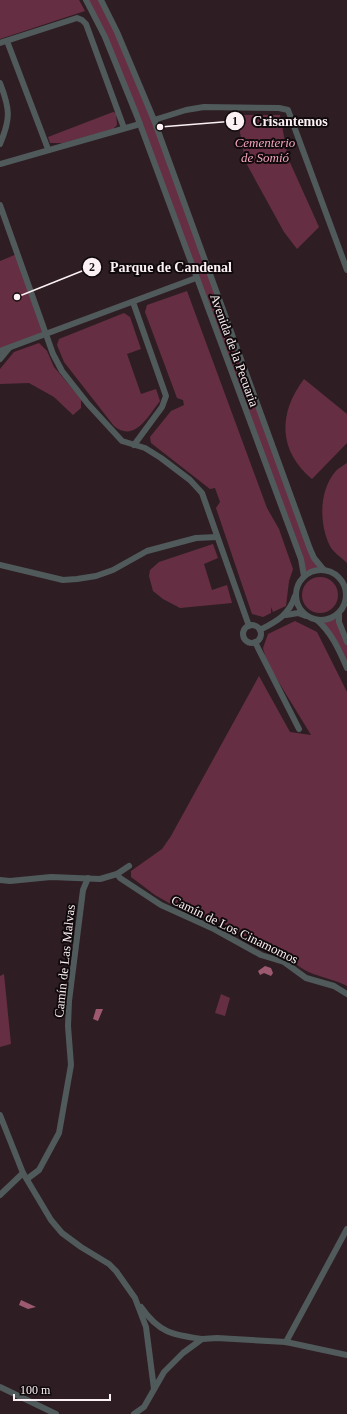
<svg xmlns="http://www.w3.org/2000/svg" width="347" height="1414" font-family="Georgia,serif">
  <style>
    .green { fill: #662e42 }
    .water { fill: #9d5970 }
    .lines { fill: none; stroke-linecap: round; stroke-linejoin: round }
    .minor { stroke: #505a5a; stroke-width: 6 }
    .labels { text-anchor: middle; stroke-width: 4; stroke-linejoin: round; paint-order: stroke }
    .park-label { font-size: 13px; font-style: italic; fill: #f4a5be; stroke: #110a0c }
    .street-label { font-size: 13px; fill: #fbf0f3; stroke: #110a0c }
    .leader { fill: none; stroke: #fbf0f3; stroke-width: 1.5 }
    .callout-dot { fill: #fbf0f3; stroke: #110a0c; stroke-width: 1.5 }
    .mark-label { font-size: 12px; text-anchor: middle; font-weight: bold; fill: #111 }
    .callout-label { font-size: 14px; text-anchor: middle; font-weight: bold; fill: #fbf0f3; stroke: #110a0c; stroke-width: 4; stroke-linejoin: round; paint-order: stroke }
  </style>
  <rect width="100%" height="100%" fill="#2e1e23"/>
  <!-- green -->
  <g class="green">
    <path d="M 0,0 L 79,0 L 85,11 L 0,39 Z"/>
    <path d="M 86,0 L 101,0 L 154,120 L 310,549 L 323,569 L 317,569 L 304,576 L 303,569 L 137,116 Z"/>
    <path d="M 113,112 L 116,113 L 117,125 L 113,129 L 63,143 L 50,143 L 48,137 Z"/>
    <path d="M 237,115 L 280,115 L 288,158 L 319,227 L 297,249 L 284,232 L 245,161 Z"/>
    <path d="M 17,254 L 47,334 L 0,351 L 0,261 Z"/>
    <path d="M 187,291 L 267,508 L 279,529 L 293,569 L 289,581 L 286,606 L 273,612 L 271,607 L 271,613 L 263,617 L 252,614 L 216,508 L 220,502 L 215,488 L 210,489 L 151,443 L 150,437 L 171,411 L 184,405 L 183,400 L 177,398 L 145,312 L 147,305 Z"/>
    <path d="M 124,313 L 130,317 L 141,349 L 127,354 L 141,394 L 156,389 L 160,401 C 148,416 135,443 114,426 L 64,362 L 57,345 L 59,339 Z"/>
    <path d="M 39,343 L 47,351 L 54,367 L 81,399 L 81,408 L 73,415 L 54,397 L 29,383 L 0,384 L 0,369 L 14,352 Z"/>
    <path d="M 304,379 L 347,414 L 347,443 L 312,479 C 278,451 278,413 304,379 Z"/>
    <path d="M 347,463 L 347,563 C 342,558 333,552 330,546 C 319,524 319,491 335,472 C 338,468 343,466 347,463 Z"/>
    <path d="M 213,544 L 218,558 L 204,564 L 212,590 L 227,585 L 232,603 L 180,608 L 163,599 L 153,591 L 149,576 L 150,570 L 159,562 Z"/>
    <circle cx="320" cy="595" r="18"/>
    <path d="M 339,613 L 347,642 L 347,668 L 333,638 L 317,620 L 326,620 Z"/>
    <path d="M 295,621 L 317,632 L 347,692 L 347,986 C 326,975 298,976 288,952 L 274,954 L 216,919 L 199,918 L 176,907 L 155,895 L 131,877 L 131,871 L 162,849 L 171,836 L 259,676 L 290,732 L 311,735 L 267,663 L 263,648 L 268,634 Z"/>
    <path d="M 4,974 L 11,1044 L 0,1047 L 0,976 Z"/>
    <path d="M 221,994 L 230,998 L 225,1016 L 215,1013 Z"/>
  </g>
  <!-- water -->
  <g class="water">
    <path d="M 265,966 L 271,968 L 273,973 L 271,976 L 264,973 L 260,975 L 258,971 Z"/>
    <path d="M 96,1009 L 103,1009 L 98,1021 L 93,1019 Z"/>
    <path d="M 21,1300 L 36,1307 L 28,1309 L 19,1305 Z"/>
  </g>
  <g class="lines">
    <!-- minor -->
    <g class="minor">
      <path d="M 86,0 L 105,37 L 137,116 L 301,559 L 304,576"/>
      <path d="M 101,0 L 117,32 L 154,120 L 310,549 L 314,558 L 323,569"/>
      <path d="M 7,41 L 48,149"/>
      <path d="M 0,43 L 77,18 L 82,20 L 86,24 L 124,128"/>
      <path d="M 0,83 C 10,109 11,118 0,144"/>
      <path d="M 154,120 L 186,110 L 204,107 L 279,108 L 288,110 L 347,270"/>
      <path d="M 0,164 L 140,124"/>
      <path d="M 0,205 L 53,354 L 62,371 L 88,404 L 122,441 L 145,448 L 161,458 L 190,480 L 202,493 L 249,626"/>
      <path d="M 133,302 L 166,396 L 162,407 L 134,445"/>
      <path d="M 0,351 L 196,278"/>
      <path d="M 0,359 L 9,348"/>
      <path d="M 0,565 L 63,580 L 77,579 L 96,576 L 113,570 L 147,551 L 196,538 L 217,537"/>
      <circle cx="321" cy="595" r="25"/>
      <path d="M 339,613 L 339,622 L 347,642"/>
      <path d="M 286,615 L 298,613 L 306,616"/>
      <path d="M 317,620 C 332,633 339,650 347,668"/>
      <circle cx="252" cy="634" r="9"/>
      <path d="M 260,630 C 277,621 289,615 295,596"/>
      <path d="M 255,642 L 299,729"/>
      <path d="M 117,874 L 120,878 L 161,905 L 214,929 L 261,955 L 284,962 L 306,978 L 334,986 L 347,994"/>
      <path d="M 0,880 L 10,881 L 51,877 L 100,879 L 117,874 L 129,866"/>
      <path d="M 0,1115 L 23,1173 L 51,1220 L 62,1233 L 81,1247 L 109,1264 L 116,1271 L 135,1298 L 146,1327 L 154,1389"/>
      <path d="M 27,1179 L 39,1170 L 59,1133 L 71,1065 L 68,1026 L 69,1001 L 83,890 L 88,878"/>
      <path d="M 0,1195 L 23,1173"/>
      <path d="M 141,1307 C 159,1333 173,1335 202,1339"/>
      <path d="M 286,1342 L 347,1229"/>
      <path d="M 0,1387 L 56,1414"/>
      <path d="M 134,1414 L 144,1407 L 164,1372 L 183,1353 L 202,1339 L 217,1338 L 286,1342 L 347,1355"/>
    </g>
  </g>
  <g class="labels">
    <!-- park labels -->
    <g class="park-label">
      <text x="265" y="147">Cementerio<tspan x="265" dy="15">de Somió</tspan></text>
    </g>
    <!-- street labels -->
    <g class="street-label">
      <text transform="translate(235 350) rotate(70)" y="5">Avenida de la Pecuaria</text>
      <text transform="translate(235 929) rotate(26)" y="5">Camín de Los Cinamomos</text>
      <text transform="translate(64 961) rotate(-84)" y="5">Camín de Las Malvas</text>
    </g>
  </g>
  <!-- callouts -->
  <path class="leader" d="M160 127L235 121M17 297L92 267"/>
  <g class="callout-dot">
    <circle cx="160" cy="127" r="4"/>
    <circle cx="17" cy="297" r="4"/>
    <circle cx="235" cy="121" r="10"/>
    <circle cx="92" cy="267" r="10"/>
  </g>
  <g class="mark-label">
    <text x="235" y="125">1</text>
    <text x="92" y="271">2</text>
  </g>
  <g class="callout-label">
    <text x="290" y="126">Crisantemos</text>
    <text x="171" y="272">Parque de Candenal</text>
  </g>
  <!-- scale -->
  <path d="M14 1394v6h96v-6" fill="none" stroke="#fbf0f3" stroke-width="2"/>
  <text x="20" y="1394" font-size="12" fill="#fbf0f3" stroke="#110a0c" stroke-width="3" paint-order="stroke">100 m</text>
</svg>
